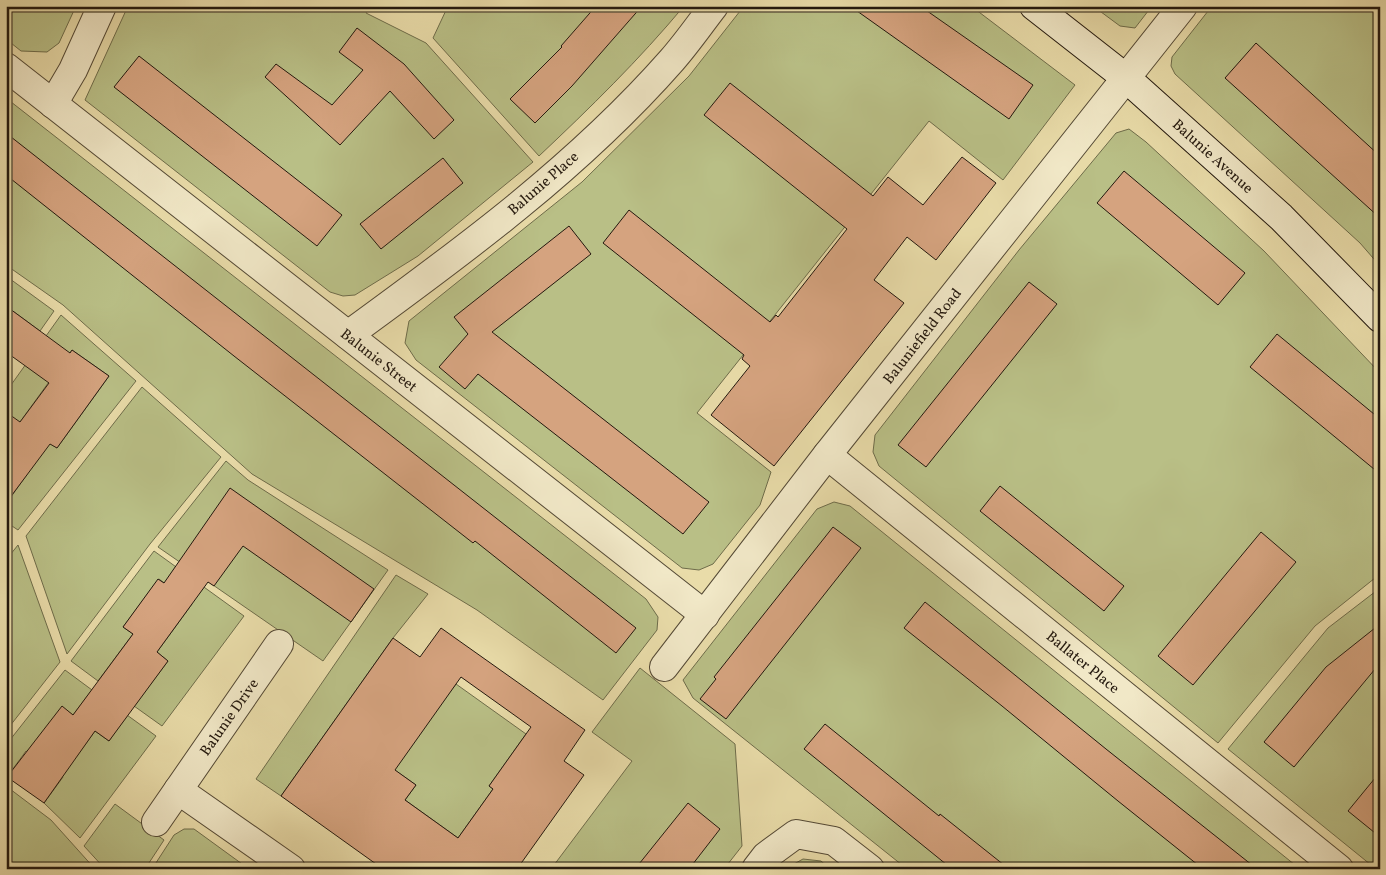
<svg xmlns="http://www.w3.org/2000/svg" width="1386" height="875" font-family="Vollkorn,serif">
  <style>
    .green { fill: #b9bf86; stroke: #6e6c4a }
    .building { fill: #d5a37f; stroke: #23180e; fill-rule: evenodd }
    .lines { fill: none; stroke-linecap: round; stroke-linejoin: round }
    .street-casing { stroke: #544935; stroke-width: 30 }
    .secondary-casing { stroke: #23180e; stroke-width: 30 }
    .street { stroke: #f1e8c7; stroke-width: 28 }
    .secondary { stroke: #f1e8c7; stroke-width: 28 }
    .labels { text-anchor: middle; stroke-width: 4; stroke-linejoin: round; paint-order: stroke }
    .street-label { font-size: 15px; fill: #23180e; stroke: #f1e8c7 }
  </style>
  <rect width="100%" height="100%" fill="#e9dca9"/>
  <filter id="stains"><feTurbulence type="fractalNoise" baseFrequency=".004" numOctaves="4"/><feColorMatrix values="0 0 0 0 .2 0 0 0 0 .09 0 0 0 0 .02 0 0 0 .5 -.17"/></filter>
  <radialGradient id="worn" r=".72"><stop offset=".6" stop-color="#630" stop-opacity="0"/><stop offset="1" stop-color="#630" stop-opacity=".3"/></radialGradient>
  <!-- green -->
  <g class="green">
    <path d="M 6,6 L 76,6 L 59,43 L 47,52 L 21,51 L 6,39 Z"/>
    <path d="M 128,6 L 369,6 L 366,13 L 426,43 L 533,162 L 418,256 L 355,295 L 343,296 L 330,292 L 85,100 Z"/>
    <path d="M 448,6 L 684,6 C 639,60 590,108 539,156 L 433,38 Z"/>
    <path d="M 744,6 L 971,6 L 1075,85 L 1003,180 L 929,121 L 697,413 L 771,472 L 760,505 L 713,564 L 699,570 L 682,568 L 416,360 L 405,343 L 409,321 L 582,182 L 689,76 Z"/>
    <path d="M 1093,6 L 1152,6 L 1135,28 L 1120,26 Z"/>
    <path d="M 1212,6 L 1380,6 L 1380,266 L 1360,243 L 1175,74 L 1171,66 L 1172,57 Z"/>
    <path d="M 6,98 L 646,599 L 658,617 L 657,630 L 603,700 L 477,610 L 252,474 L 63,305 L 6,265 Z"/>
    <path d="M 1129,129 L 1146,142 L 1264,251 L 1380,373 L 1380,574 L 1315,626 L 1218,743 L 879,466 L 873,452 L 875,435 L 1019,250 L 1116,133 Z"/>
    <path d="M 6,276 L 54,311 L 40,331 L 6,306 Z"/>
    <path d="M 61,315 L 136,381 L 18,530 L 6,522 L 6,504 L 49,443 L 57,448 L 109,376 L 72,350 L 20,422 L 6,427 L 6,392 Z"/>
    <path d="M 142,387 L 221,457 L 150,544 L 67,654 L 26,536 Z"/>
    <path d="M 226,461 L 248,480 L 388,570 L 323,661 L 158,547 Z"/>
    <path d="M 834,502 L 850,506 L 1300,869 L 907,869 L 693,698 L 683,680 L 817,509 Z"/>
    <path d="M 18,545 L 60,662 L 6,731 L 6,560 Z"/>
    <path d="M 154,551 L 244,616 L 162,726 L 134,706 L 168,661 L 157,652 L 192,604 L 159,579 L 123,627 L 133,634 L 98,681 L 71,661 Z"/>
    <path d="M 396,575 L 428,594 L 393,638 L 281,796 L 256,779 Z"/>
    <path d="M 1380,588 L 1380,869 L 1376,869 L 1228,749 L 1328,628 Z"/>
    <path d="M 640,668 L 735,744 L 742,846 L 724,869 L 551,869 L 632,761 L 592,732 Z"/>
    <path d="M 65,670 L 92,690 L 73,715 L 62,707 L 35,757 L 26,751 L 7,777 L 6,745 Z"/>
    <path d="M 456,684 L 526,734 L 489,786 L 493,789 L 458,838 L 405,800 L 416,785 L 389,766 Z"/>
    <path d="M 127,715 L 156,736 L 80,838 L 44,803 L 63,777 L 51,769 L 76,757 L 95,731 L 109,741 Z"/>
    <path d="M 6,786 L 51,820 L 95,869 L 6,869 Z"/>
    <path d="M 115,804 L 164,840 L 145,869 L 105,869 L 84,846 Z"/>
    <path d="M 184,829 L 194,829 L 249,869 L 152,869 L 174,835 Z"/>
    <path d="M 803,859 L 821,861 L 830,869 L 785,869 Z"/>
  </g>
  <!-- building -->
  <g class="building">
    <path d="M 596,6 L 642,6 L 572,86 L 535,123 L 510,99 L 562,47 L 561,46 Z"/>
    <path d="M 850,6 L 920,6 L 1033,85 L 1009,119 Z"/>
    <path d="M 357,28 L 404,64 L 454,120 L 434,139 L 390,91 L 340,145 L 265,77 L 276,64 L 332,105 L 363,70 L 339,52 Z"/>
    <path d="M 1256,43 L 1380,156 L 1380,218 L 1225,78 Z"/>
    <path d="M 139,56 L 342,215 L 317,246 L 114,87 Z"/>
    <path d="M 730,83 L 873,196 L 888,177 L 923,205 L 962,157 L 996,183 L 936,260 L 907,237 L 874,280 L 904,303 L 774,466 L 711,415 L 750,366 L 742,359 L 744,355 L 603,243 L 629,210 L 770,322 L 776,315 L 778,317 L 847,229 L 704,115 Z"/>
    <path d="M 6,133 L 636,628 L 616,653 L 475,541 L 473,543 L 234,356 L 6,175 Z"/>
    <path d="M 443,158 L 463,183 L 381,249 L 360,224 Z"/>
    <path d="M 1124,171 L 1245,273 L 1218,305 L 1097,203 Z"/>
    <path d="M 569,226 L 591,254 L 492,332 L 709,502 L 683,534 L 478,374 L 465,389 L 439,367 L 468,334 L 454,317 Z"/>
    <path d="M 1029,282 L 1057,304 L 926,467 L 898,445 Z"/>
    <path d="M 6,306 L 70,353 L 72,350 L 109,376 L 57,448 L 50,444 L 6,503 L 6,412 L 20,422 L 49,383 L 6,352 Z"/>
    <path d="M 1277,334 L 1380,419 L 1380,474 L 1250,367 Z"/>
    <path d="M 1000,486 L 1124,586 L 1104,611 L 980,511 Z"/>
    <path d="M 230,488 L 374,589 L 351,622 L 243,546 L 214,586 L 208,582 L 157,652 L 168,661 L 109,741 L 95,731 L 44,803 L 7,777 L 62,706 L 73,715 L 133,634 L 123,627 L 158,579 L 164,583 Z"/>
    <path d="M 833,527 L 861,548 L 726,719 L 700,699 L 716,679 L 714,677 Z"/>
    <path d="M 1261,532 L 1296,562 L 1193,685 L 1158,656 Z"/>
    <path d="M 925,602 L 1106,749 L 1257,869 L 1203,869 L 1118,801 L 1002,706 L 904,628 Z"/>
    <path d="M 1380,624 L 1380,663 L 1294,767 L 1264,742 L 1326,667 Z"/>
    <path d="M 441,628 L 585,730 L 564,761 L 584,775 L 517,869 L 383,869 L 281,796 L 393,638 L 420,657 ZM 461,677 L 531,727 L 489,786 L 493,789 L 458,838 L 405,800 L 416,785 L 395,770 Z"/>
    <path d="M 825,724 L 939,816 L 940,814 L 1009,869 L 952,869 L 804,749 Z"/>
    <path d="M 1380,772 L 1380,837 L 1348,811 Z"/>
    <path d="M 688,803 L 720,829 L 689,869 L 635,869 Z"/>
  </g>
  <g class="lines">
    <!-- street casing -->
    <g class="street-casing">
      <g id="street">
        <path d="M 6,67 L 705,615"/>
        <path d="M 53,104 L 73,70 L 102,6"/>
        <path d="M 348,335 C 462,252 578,167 672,60 C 687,43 700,24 714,6"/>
        <path d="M 827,455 L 1339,869"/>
        <path d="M 664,667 L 827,455 L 1183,6"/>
        <path d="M 178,790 L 291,869"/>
        <path d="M 156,822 L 279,644"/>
        <path d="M 756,869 L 766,856 L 796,834 L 834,841 L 870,869"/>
      </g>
    </g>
    <!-- secondary casing -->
    <g class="secondary-casing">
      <path id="secondary" d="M 1034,6 L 1126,78 L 1281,217 L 1380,318"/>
    </g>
    <!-- street -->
    <use href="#street" class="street"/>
    <!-- secondary -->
    <use href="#secondary" class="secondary"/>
  </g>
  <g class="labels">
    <!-- street labels -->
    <g class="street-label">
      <text transform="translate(1213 156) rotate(42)" y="5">Balunie Avenue</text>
      <text transform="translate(543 183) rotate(-41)" y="5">Balunie Place</text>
      <text transform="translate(922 336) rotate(-52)" y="5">Baluniefield Road</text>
      <text transform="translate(379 360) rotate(38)" y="5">Balunie Street</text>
      <text transform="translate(1083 662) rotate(39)" y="5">Ballater Place</text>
      <text transform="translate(229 717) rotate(-55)" y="5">Balunie Drive</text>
    </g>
  </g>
  <!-- margin -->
  <rect width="1386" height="875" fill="none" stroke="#e9dca9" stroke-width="25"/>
  <rect x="8" y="8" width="1371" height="860" fill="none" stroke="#23180e" stroke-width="2.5"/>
  <rect x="12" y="12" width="1361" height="850" fill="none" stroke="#23180e"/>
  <rect width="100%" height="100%" filter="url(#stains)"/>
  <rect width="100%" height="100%" fill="url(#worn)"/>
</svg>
